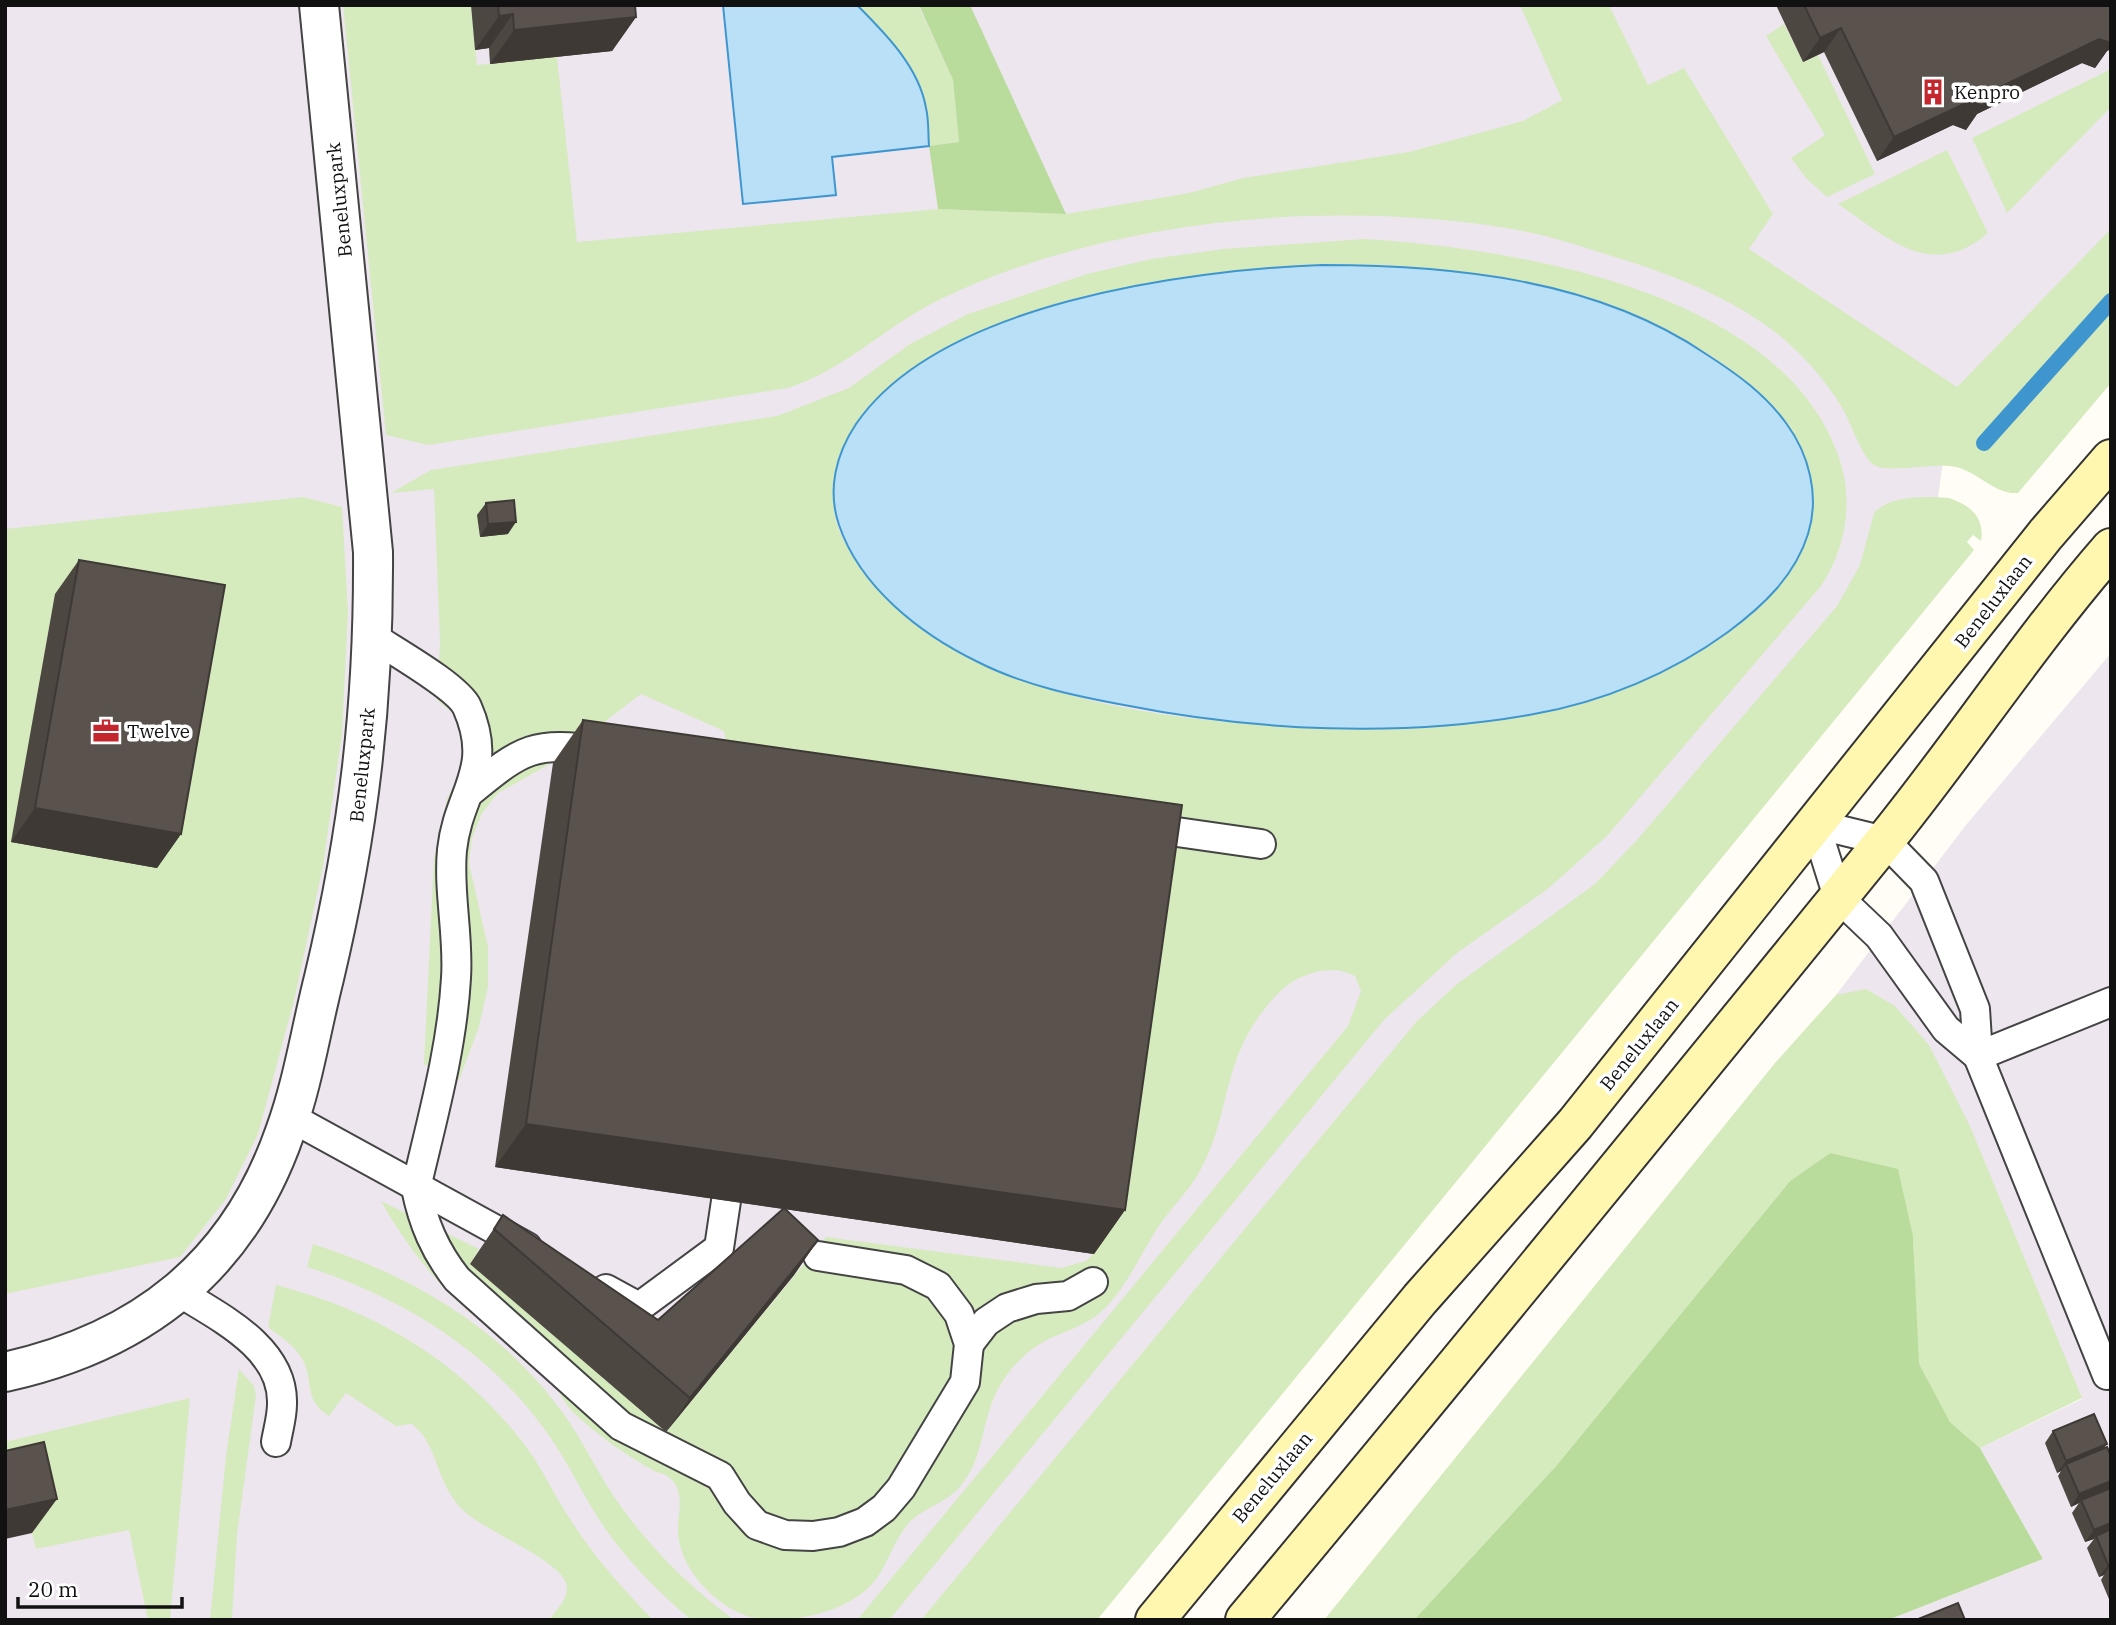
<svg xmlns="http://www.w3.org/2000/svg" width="2116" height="1625" font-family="'IBM Plex Serif',serif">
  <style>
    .industrial { fill: #eee6ef }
    .green { fill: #d5ebbd; fill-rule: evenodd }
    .forest { fill: #b9dc9c }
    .water { fill: #b9e0f7; stroke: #3f96cf; stroke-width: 2 }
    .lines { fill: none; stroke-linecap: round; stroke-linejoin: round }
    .stream { stroke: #3f96cf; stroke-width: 16 }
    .lane-casing { stroke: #444; stroke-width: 32 }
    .street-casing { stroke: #444; stroke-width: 42 }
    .secondary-casing { stroke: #333; stroke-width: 42 }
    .lane { stroke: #fff; stroke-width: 28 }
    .street { stroke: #fff; stroke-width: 38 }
    .secondary { stroke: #fff6b0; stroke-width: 38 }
    .wall { fill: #4d4742 }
    .shaded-wall { fill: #3f3936 }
    .building { fill: #5a524d; stroke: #3f3936; stroke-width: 2 }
    .labels { text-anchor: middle; stroke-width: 7; stroke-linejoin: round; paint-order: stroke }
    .poi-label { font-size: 19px; fill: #111; stroke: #fff; text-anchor: start }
    .street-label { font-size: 19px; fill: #111; stroke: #fff }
  </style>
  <rect width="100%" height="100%" fill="#fffdf5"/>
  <!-- industrial -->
  <g class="industrial">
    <path d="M 5,5 L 2111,5 L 2111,280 L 1944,454 L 1937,505 L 1038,1620 L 5,1620 Z"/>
    <path d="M 2111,653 L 2111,1620 L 1888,1620 L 2043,1559 L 1980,1448 L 2082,1399 L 1836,995 L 1966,825 Z"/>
  </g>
  <!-- green -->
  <g class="green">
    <path d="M 343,5 L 471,5 L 477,65 L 557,57 L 577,242 L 938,209 L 1066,214 L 1189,193 L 1243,178 L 1409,152 L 1523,121 L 1562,100 L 1520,5 L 1609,5 L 1648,85 L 1684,68 L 1773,214 L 1749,249 L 1957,387 L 2111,229 L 2111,383 L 2018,493 C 1995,495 1978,472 1956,467 C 1934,462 1891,474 1874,465 C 1862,458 1850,420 1841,406 C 1821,374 1793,343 1761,322 C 1719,293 1667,273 1618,258 C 1583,247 1548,235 1512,229 C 1330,199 1109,218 941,299 C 888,324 845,370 788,388 L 428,445 L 386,435 Z"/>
    <path d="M 857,5 L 918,5 L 953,80 L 959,142 L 929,146 C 928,134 929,120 926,108 C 919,67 885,33 857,5 Z"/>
    <path d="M 1784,24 L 1803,62 L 1818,55 L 1875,174 L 1827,197 L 1806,178 L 1791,158 L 1825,135 L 1766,36 Z"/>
    <path d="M 2111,69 L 2111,107 L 2007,213 L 1972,138 Z"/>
    <path d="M 1947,150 L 1988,233 C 1931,282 1887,237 1838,204 Z"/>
    <path d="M 1364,239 C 1514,248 1780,291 1838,455 C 1854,499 1847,547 1821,586 L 1607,836 L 1549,888 L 1457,953 L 1384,1020 L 889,1620 L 857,1620 L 1348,1026 L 1361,991 L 1355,976 C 1337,967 1322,969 1304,976 C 1287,982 1274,997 1263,1011 C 1222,1064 1230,1114 1202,1167 C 1190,1191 1171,1207 1157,1229 C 1138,1258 1127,1288 1101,1312 C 1088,1324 1069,1330 1053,1337 C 1030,1347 1010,1367 998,1389 C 982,1419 984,1456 963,1483 C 949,1503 923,1507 908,1524 C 894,1540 889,1561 877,1578 C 851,1613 792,1625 750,1617 C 716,1607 680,1569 678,1533 C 677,1515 687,1488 667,1476 C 663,1473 657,1473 653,1470 C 629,1458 591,1430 572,1411 C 565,1404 560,1393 554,1385 C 547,1375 536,1367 527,1358 C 510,1342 490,1329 473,1315 C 435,1283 405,1244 381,1201 L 479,1249 L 470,1264 L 666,1432 L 826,1237 L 1061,1268 L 1086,1261 L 1094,1253 L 735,789 L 724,731 L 641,694 L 548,765 L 498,793 L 482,813 L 472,838 L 469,863 L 488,947 L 488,987 L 479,1027 L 459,1080 L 424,1064 L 434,858 L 447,799 L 458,777 L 462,756 L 462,736 L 455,715 L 437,700 L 440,642 L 434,489 L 391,493 L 431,470 L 777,416 L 849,388 L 910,344 L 968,314 L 1087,274 L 1151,259 L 1223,249 ZM 1381,265 C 1522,274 1675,305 1777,410 L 1786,578 C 1721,650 1633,693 1539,713 C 1491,723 1441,724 1392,726 C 1238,730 1027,716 903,614 C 877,592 834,542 834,506 C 834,496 839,483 842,473 C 845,459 847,443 852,430 C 864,405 892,386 914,371 C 1049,275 1222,273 1381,265 Z"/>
    <path d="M 303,497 L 342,507 L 348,612 L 342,734 L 323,866 L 294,1001 L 258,1134 L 226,1199 L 180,1257 L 5,1294 L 5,529 Z"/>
    <path d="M 1949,498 C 1970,505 1985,517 1981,541 L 1973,535 L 1967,542 L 1974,550 L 1097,1620 L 921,1620 L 1417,1021 L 1457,984 L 1595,884 L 1636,841 L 1837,606 L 1860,565 L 1874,513 C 1890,495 1926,496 1949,498 Z"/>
    <path d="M 1866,989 L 1895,1006 L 1929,1045 L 1970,1126 L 2082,1398 L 1980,1448 L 1950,1422 L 1918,1364 L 1913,1236 L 1830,1153 L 1790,1181 L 1556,1466 L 1414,1620 L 1324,1620 L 1775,1063 L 1836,995 Z"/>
    <path d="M 313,1244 C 411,1275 502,1328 563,1413 C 582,1439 595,1468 613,1495 C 646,1544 687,1585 734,1620 L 691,1620 C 655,1589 620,1554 595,1513 C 577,1484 563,1453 542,1426 C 484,1347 398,1296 307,1267 Z"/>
    <path d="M 276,1285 C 377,1311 461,1362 525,1445 C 543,1469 555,1497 572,1522 C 595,1558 623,1589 653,1620 L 549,1620 C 556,1610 571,1596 566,1583 C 558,1560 488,1532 466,1513 C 434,1485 441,1447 412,1424 L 396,1426 L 346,1393 L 329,1416 C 300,1399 317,1376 298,1353 C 290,1342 278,1335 268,1327 Z"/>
    <path d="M 239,1369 L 254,1386 L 256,1395 L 237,1535 L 232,1620 L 210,1620 L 226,1456 Z"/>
    <path d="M 190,1398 L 170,1620 L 148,1620 L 129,1530 L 36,1549 L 32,1533 L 5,1480 L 5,1442 Z"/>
  </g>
  <!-- forest -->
  <g class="forest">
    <path d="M 919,5 L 970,5 L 1066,214 L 938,209 L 929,146 L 959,142 L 953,80 Z"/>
    <path d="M 1830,1153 L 1898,1169 L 1913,1236 L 1919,1364 L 1950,1422 L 1980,1448 L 2043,1559 L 1888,1620 L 1414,1620 L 1556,1466 L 1790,1181 Z"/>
  </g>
  <!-- water -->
  <g class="water">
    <path d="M 723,5 L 857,5 C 885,33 919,67 926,108 C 929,120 928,134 929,146 L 832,157 L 836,195 L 743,204 Z"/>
    <path d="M 1322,265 C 1452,265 1596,279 1706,354 C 1737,374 1764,393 1786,423 C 1809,454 1820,496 1808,534 C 1795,576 1763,606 1728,632 C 1672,673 1603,702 1534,714 C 1402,738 1255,731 1124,705 C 1075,696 1023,685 978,662 C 920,634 860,587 839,525 C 827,490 836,454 856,424 C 939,303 1186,270 1322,265 Z"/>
  </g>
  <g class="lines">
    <!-- stream -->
    <path class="stream" d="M 1984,443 L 2111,301"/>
    <!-- lane casing -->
    <g class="lane-casing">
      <g id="lane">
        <path d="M 373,637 C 394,651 458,687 467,707 C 495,770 458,792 452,850 C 448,892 459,936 456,978 C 452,1049 432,1119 416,1188 C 423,1223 435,1251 457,1279 L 621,1426 L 720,1476 L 737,1503 L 757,1525 L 785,1535 L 813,1536 L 839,1532 L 865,1522 L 884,1508 L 901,1488 L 965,1382 L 969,1344 L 959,1314 L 938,1286 L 906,1270 L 818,1256"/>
        <path d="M 471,791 C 523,748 534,741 603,751"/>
        <path d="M 1815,824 L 1885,841 L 1924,881 L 1975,1009 L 1978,1056 L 2107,1375 L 2111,1374"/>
        <path d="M 1815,824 L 1838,897 L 1879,936 L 1946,1029 L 1978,1056"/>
        <path d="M 1142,827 L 1261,844"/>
        <path d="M 1978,1056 L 2111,1002"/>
        <path d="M 290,1117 L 527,1247"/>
        <path d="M 606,1289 L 639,1307 L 719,1248 L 726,1201"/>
        <path d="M 179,1292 C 219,1317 284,1348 282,1404 C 282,1417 278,1430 276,1442"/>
        <path d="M 969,1344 L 986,1322 L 1007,1308 L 1036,1299 L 1068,1296 L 1093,1282"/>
      </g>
    </g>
    <!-- street casing -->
    <g class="street-casing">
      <path id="street" d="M 5,1372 C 141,1342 238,1267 285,1132 C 303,1083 311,1029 324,978 C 359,831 374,704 373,552 L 319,5"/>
    </g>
    <!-- secondary casing -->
    <g class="secondary-casing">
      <g id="secondary">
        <path d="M 1155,1620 L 1420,1299 L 1575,1124 L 2046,534 L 2111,459"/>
        <path d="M 1245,1620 C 1460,1363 1671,1103 1882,844 C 1961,747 2029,642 2111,548"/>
      </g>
    </g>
    <!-- lane -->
    <use href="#lane" class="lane"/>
    <!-- street -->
    <use href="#street" class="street"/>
    <!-- secondary -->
    <use href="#secondary" class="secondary"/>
  </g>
  <!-- wall -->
  <g class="wall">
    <path d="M 471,5 L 635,5 L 636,17 L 612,51 L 490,64 L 489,48 L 475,50 Z"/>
    <path d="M 1776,5 L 2111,5 L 2111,49 L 2107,51 L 2095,68 L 2082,63 L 1977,114 L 1966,130 L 1953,125 L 1877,161 L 1824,52 L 1803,62 Z"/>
    <path d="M 486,503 L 508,534 L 480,537 L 477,515 Z"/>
    <path d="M 79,560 L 181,834 L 157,868 L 11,842 L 55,594 Z"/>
    <path d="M 583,720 L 1125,1210 L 1094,1254 L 784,1209 L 818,1240 L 794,1275 L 666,1432 L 470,1264 L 503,1215 L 658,1320 L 783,1209 L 495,1167 L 553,763 Z"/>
    <path d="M 2053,1431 L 2103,1449 L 2111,1456 L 2111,1604 L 2101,1580 L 2104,1575 L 2099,1577 L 2087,1548 L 2094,1539 L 2085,1542 L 2072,1513 L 2079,1503 L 2071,1507 L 2058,1476 L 2061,1471 L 2057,1473 L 2045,1443 Z"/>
  </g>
  <!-- shaded-wall -->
  <g class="shaded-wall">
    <path d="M 513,14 L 489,48 L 475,50 L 499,16 Z"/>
    <path d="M 636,17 L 612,51 L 490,64 L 514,30 Z"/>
    <path d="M 1841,28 L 1824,52 L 1803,62 L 1820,38 Z"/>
    <path d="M 2099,39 L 2111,39 L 2111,49 L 2107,51 L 2095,68 L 2082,63 L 1977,114 L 1966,130 L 1953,125 L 1877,161 L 1894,137 Z"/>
    <path d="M 516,522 L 508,534 L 480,537 L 488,524 Z"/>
    <path d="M 35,808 L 181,834 L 157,868 L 11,842 Z"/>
    <path d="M 526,1124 L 1125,1210 L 1094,1254 L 495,1167 Z"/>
    <path d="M 818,1240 L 794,1275 L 666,1432 L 690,1398 Z"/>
    <path d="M 2107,1444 L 2098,1456 L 2066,1464 L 2061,1471 L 2057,1473 L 2066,1461 Z"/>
    <path d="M 2111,1481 L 2111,1490 L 2081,1500 L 2079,1503 L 2071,1507 L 2079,1494 Z"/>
    <path d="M 57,1499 L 32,1533 L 5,1539 L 5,1510 Z"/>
    <path d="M 2111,1523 L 2111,1531 L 2096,1536 L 2094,1539 L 2085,1542 L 2094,1530 Z"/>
    <path d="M 2111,1564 L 2111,1571 L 2109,1568 L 2104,1575 L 2099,1577 L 2108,1565 Z"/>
  </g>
  <!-- building -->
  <g class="building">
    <path d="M 498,5 L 635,5 L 636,17 L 514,30 L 513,14 L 499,16 Z"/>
    <path d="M 1804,5 L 2111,5 L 2111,43 L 2099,39 L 1988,93 L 1983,106 L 1970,101 L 1894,137 L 1841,28 L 1820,38 Z"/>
    <path d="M 514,500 L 516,522 L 488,524 L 486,503 Z"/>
    <path d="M 79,560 L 225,585 L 181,834 L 35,808 Z"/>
    <path d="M 583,720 L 1182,805 L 1125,1210 L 526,1124 Z"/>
    <path d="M 784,1208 L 818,1240 L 690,1398 L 494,1229 L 503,1215 L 658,1320 Z"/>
    <path d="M 2094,1414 L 2107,1444 L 2066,1461 L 2053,1431 Z"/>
    <path d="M 44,1442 L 57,1499 L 5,1510 L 5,1451 Z"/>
    <path d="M 2107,1447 L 2111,1456 L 2111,1481 L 2079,1494 L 2066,1464 Z"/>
    <path d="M 2111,1488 L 2111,1523 L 2094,1530 L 2081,1500 Z"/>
    <path d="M 2111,1529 L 2111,1564 L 2108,1565 L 2096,1536 Z"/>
    <path d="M 1958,1603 L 1965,1620 L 1916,1620 Z"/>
  </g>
  <!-- icons -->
  <defs>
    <g id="building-bare" transform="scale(2.1)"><path d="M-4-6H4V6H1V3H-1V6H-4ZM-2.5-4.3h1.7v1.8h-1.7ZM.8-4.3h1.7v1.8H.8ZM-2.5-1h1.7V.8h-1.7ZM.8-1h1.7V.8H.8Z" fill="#c4262e" stroke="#fff" stroke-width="2.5" paint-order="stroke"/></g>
    <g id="office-bare" transform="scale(2.1)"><path d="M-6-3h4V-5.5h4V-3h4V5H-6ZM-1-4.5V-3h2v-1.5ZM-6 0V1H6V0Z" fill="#c4262e" stroke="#fff" stroke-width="2.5" paint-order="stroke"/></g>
  </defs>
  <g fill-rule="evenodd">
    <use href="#building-bare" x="1933" y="92"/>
    <use href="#office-bare" x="106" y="731"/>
  </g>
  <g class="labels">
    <!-- poi labels -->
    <g class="poi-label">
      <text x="1954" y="99">Kenpro</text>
      <text x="127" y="738">Twelve</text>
    </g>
    <!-- street labels -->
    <g class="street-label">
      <text transform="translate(339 200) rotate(-96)" y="7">Beneluxpark</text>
      <text transform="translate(1993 601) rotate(-52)" y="7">Beneluxlaan</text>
      <text transform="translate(362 765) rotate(-84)" y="7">Beneluxpark</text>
      <text transform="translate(1639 1044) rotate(-51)" y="7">Beneluxlaan</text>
      <text transform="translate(1272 1477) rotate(-50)" y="7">Beneluxlaan</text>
    </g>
  </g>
  <!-- border -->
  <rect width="2116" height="1625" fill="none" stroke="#111111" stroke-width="14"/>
  <!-- scale -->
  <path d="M18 1597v10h164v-10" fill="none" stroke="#111111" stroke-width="3.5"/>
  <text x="28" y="1597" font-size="21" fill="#111111" stroke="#ffffff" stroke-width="5" paint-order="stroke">20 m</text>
</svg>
